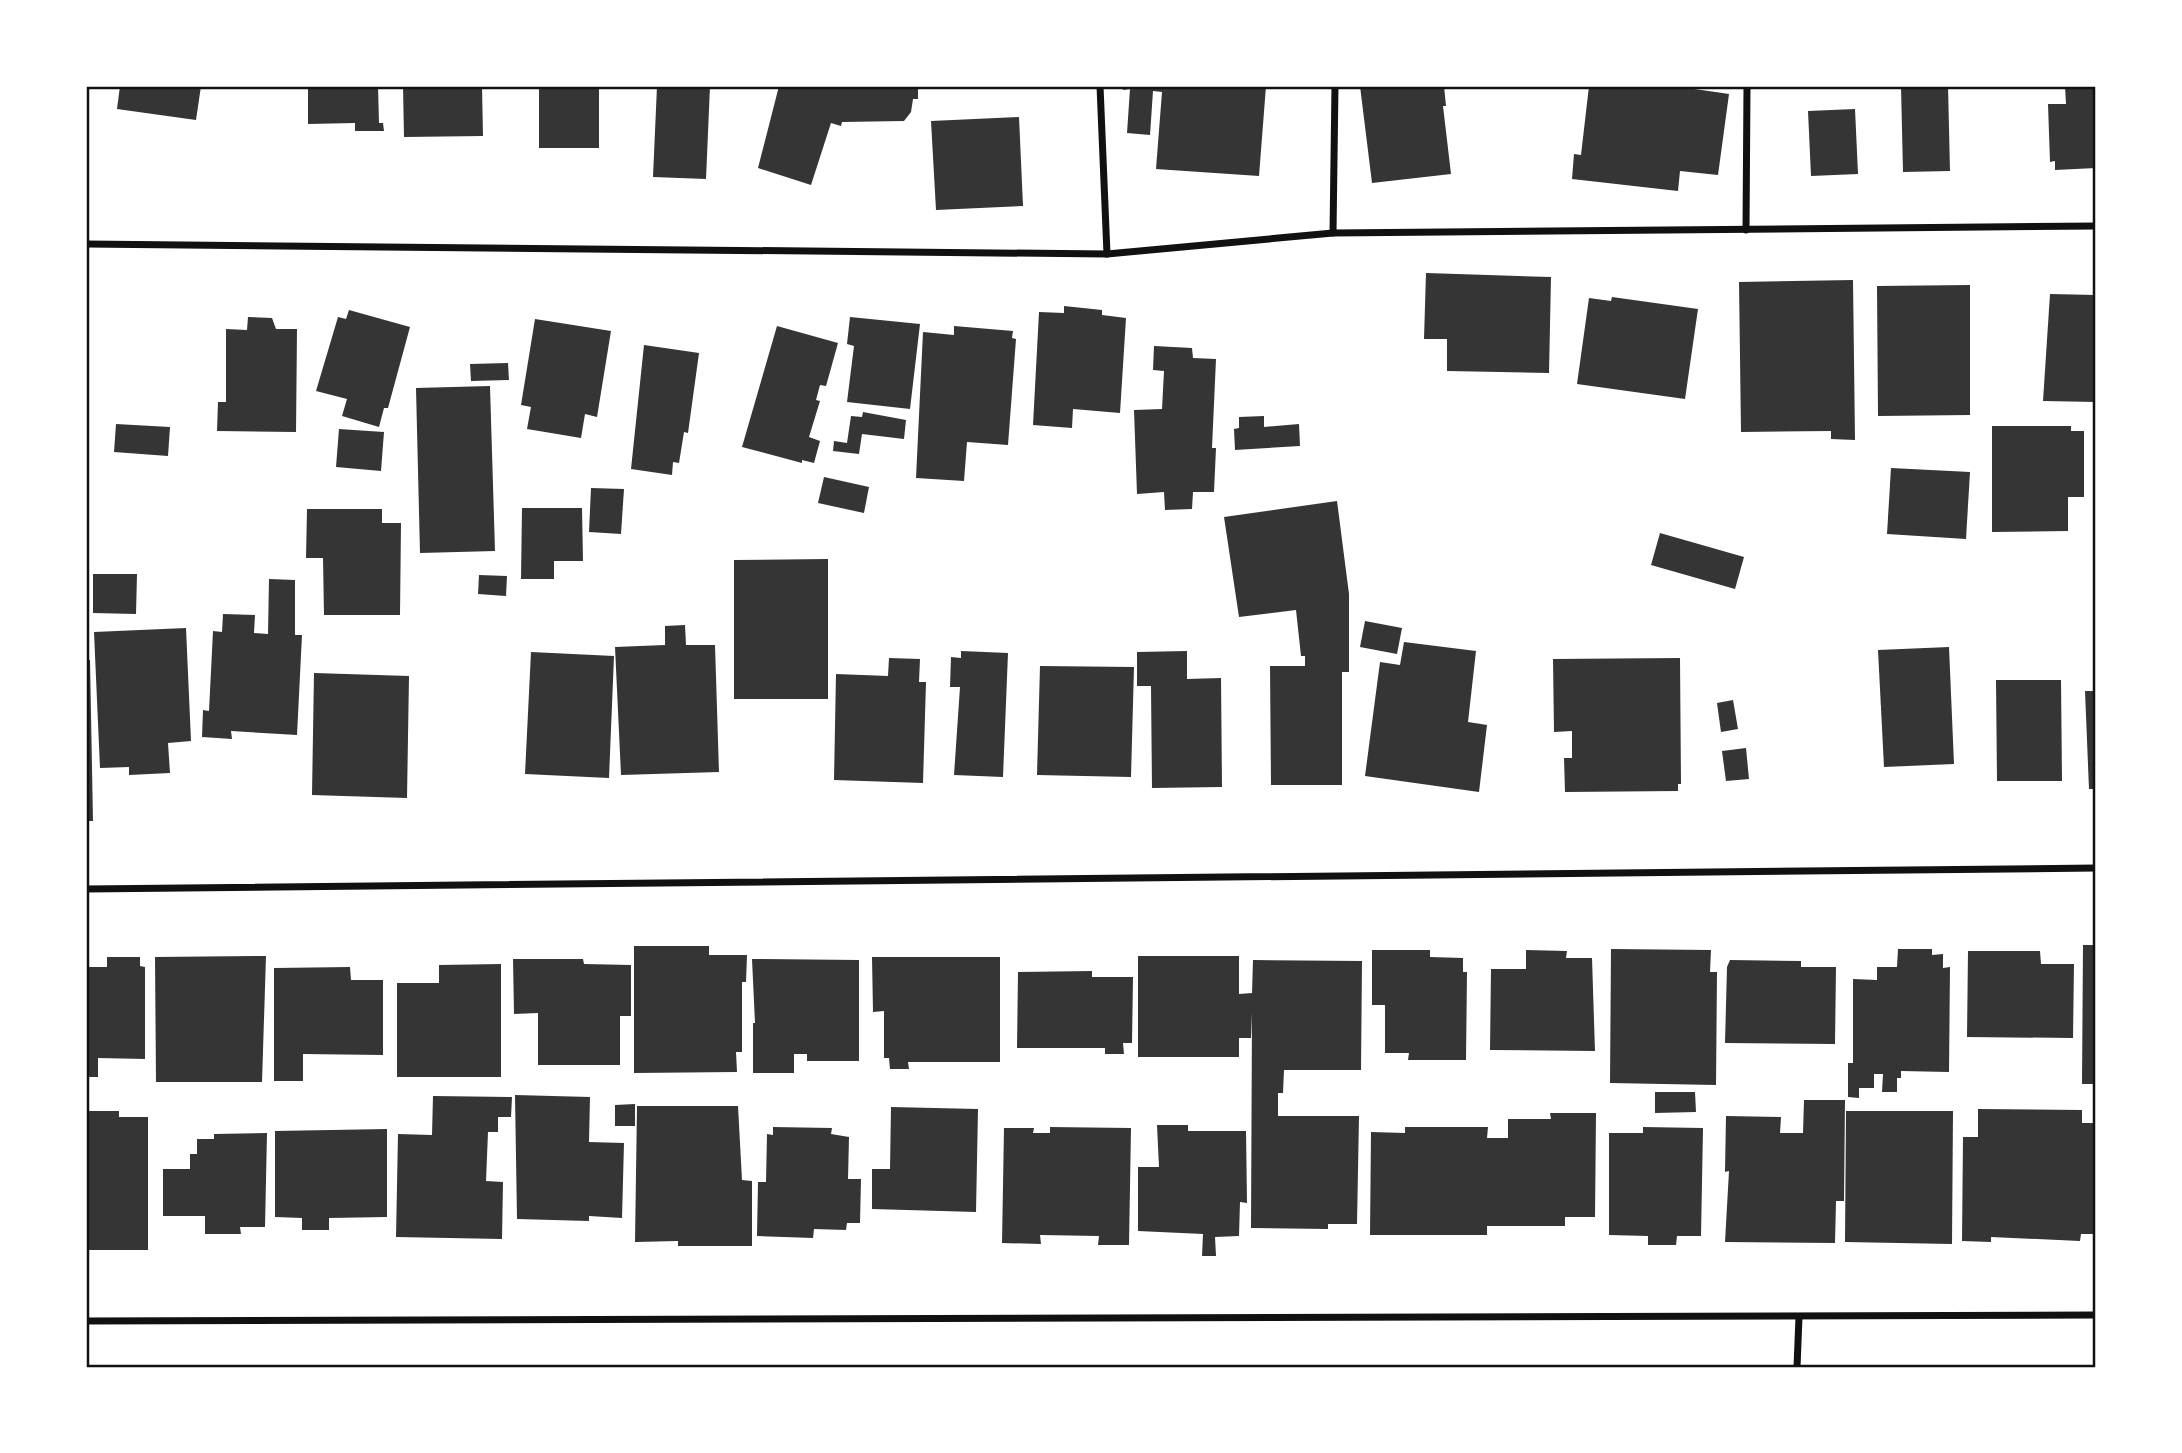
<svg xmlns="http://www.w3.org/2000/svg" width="2182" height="1453" font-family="'Sofia Sans Condensed',sans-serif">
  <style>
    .building { fill: #353535 }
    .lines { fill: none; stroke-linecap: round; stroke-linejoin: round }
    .minor { stroke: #111; stroke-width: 7 }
    .neatline { fill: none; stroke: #111; stroke-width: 2.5 }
  </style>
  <rect width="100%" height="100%" fill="#fff"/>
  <!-- building -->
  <g class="building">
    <path d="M 120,86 L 201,86 L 196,120 L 117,109 Z"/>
    <path d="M 308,86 L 378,86 L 379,123 L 383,123 L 384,131 L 355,131 L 355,123 L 308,124 Z"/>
    <path d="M 403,86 L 482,86 L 483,136 L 404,137 Z"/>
    <rect x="539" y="86" width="60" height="62"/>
    <path d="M 657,86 L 710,86 L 706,179 L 653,177 Z"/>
    <path d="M 779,86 L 918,86 L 918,99 L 913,99 L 911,112 L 904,121 L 842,122 L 841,126 L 831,123 L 811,185 L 758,168 Z"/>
    <path d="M 1123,86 L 1266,86 L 1259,176 L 1156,169 L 1162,92 L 1153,91 L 1150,135 L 1127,133 L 1130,89 L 1123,90 Z"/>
    <path d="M 1360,86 L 1444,86 L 1446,106 L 1443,106 L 1451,174 L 1372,183 Z"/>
    <path d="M 1589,86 L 1674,86 L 1729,94 L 1718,175 L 1680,171 L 1678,191 L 1572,179 L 1574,154 L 1581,155 Z"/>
    <path d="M 1901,86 L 1948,86 L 1950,171 L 1903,172 Z"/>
    <path d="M 2065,86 L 2096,86 L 2096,168 L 2055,170 L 2055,161 L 2050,162 L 2048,104 L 2066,104 Z"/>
    <path d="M 1855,109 L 1858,174 L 1811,176 L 1808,111 Z"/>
    <path d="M 1019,117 L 1023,206 L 936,210 L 931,121 Z"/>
    <path d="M 1426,273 L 1551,277 L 1549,373 L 1447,371 L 1447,339 L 1424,339 Z"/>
    <path d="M 1853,280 L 1855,440 L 1831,439 L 1831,431 L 1741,432 L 1739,282 Z"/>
    <path d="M 1970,285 L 1970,415 L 1878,416 L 1877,286 Z"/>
    <path d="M 2050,294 L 2096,295 L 2096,402 L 2043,401 Z"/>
    <path d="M 1612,297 L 1698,309 L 1685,399 L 1577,384 L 1589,298 L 1611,301 Z"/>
    <path d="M 1064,306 L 1102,310 L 1102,315 L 1126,318 L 1120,413 L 1073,409 L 1072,428 L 1033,425 L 1039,312 L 1064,313 Z"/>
    <path d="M 349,310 L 410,327 L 388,408 L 384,408 L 379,427 L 342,416 L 347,399 L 316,391 L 338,317 L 346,319 Z"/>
    <path d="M 248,317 L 272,318 L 276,329 L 297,329 L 296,432 L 217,431 L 218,402 L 226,402 L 226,329 L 247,330 Z"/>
    <path d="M 850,317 L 920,324 L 910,409 L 847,402 L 854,346 L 847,344 Z"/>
    <path d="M 535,319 L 611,331 L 597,417 L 585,414 L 581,438 L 527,429 L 531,407 L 521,405 Z"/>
    <path d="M 777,326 L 838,343 L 826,386 L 820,385 L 816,400 L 820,401 L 809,437 L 820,441 L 814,463 L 802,460 L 802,463 L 742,447 Z"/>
    <path d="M 954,326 L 1013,331 L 1012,338 L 1016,339 L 1008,445 L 967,442 L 964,481 L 916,478 L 923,332 L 954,335 Z"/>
    <path d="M 644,345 L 699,353 L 688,433 L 684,432 L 679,463 L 673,462 L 672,475 L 631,469 Z"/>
    <path d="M 1154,346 L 1192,348 L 1193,358 L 1216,359 L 1212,448 L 1216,448 L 1214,492 L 1193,492 L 1192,509 L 1165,510 L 1164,492 L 1137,494 L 1134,410 L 1162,409 L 1164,371 L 1153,370 Z"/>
    <path d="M 508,363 L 509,380 L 471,381 L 470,364 Z"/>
    <path d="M 490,386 L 495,551 L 420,553 L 416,388 Z"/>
    <path d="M 863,412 L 906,420 L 904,439 L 862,434 L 859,454 L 833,451 L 834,441 L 847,443 L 851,416 L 862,417 Z"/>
    <path d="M 1264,416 L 1264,427 L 1299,424 L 1300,446 L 1235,450 L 1234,429 L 1239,428 L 1239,417 Z"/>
    <path d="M 116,424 L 170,427 L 168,456 L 114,452 Z"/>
    <path d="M 1992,426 L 2071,426 L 2071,431 L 2084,431 L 2084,497 L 2068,497 L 2068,531 L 1992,532 Z"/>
    <path d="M 339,429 L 384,432 L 381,471 L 336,467 Z"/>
    <path d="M 1891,468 L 1970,472 L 1966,539 L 1887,534 Z"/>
    <path d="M 824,477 L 869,487 L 864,513 L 818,503 Z"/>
    <path d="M 591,488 L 624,489 L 621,534 L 589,532 Z"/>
    <path d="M 1337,501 L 1349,594 L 1349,672 L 1342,672 L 1342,785 L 1271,785 L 1270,666 L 1305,666 L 1305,656 L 1301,656 L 1296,610 L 1239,617 L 1224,517 Z"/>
    <path d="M 522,508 L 582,508 L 583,561 L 554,561 L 554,579 L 521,579 Z"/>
    <path d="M 307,509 L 382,509 L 382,523 L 401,523 L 400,615 L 324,615 L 323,558 L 306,558 Z"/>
    <path d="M 1660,533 L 1744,557 L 1735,589 L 1651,565 Z"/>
    <path d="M 828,559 L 828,699 L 734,699 L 734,560 Z"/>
    <path d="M 93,574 L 137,574 L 136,614 L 93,613 Z"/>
    <path d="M 479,575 L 507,576 L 506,596 L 478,594 Z"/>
    <path d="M 269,579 L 295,580 L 295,635 L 302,635 L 297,735 L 231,731 L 232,739 L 202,737 L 203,710 L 209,711 L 213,631 L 222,632 L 223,614 L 255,615 L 254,633 L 268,634 Z"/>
    <path d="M 1365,621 L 1402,628 L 1397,654 L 1360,647 Z"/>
    <path d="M 685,625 L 686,645 L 715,645 L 719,772 L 621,775 L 615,647 L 665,645 L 665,626 Z"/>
    <path d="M 186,628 L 191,741 L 168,743 L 170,773 L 129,775 L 129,767 L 100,768 L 94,632 Z"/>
    <path d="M 1404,642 L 1476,651 L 1468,722 L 1487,725 L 1479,792 L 1365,776 L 1380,662 L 1400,665 Z"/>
    <path d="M 1949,647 L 1954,764 L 1884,767 L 1878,650 Z"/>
    <path d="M 961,651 L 1008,653 L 1003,777 L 954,775 L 960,687 L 950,687 L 951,657 L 961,658 Z"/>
    <path d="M 1187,651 L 1187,679 L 1221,678 L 1222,787 L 1152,788 L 1151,686 L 1137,686 L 1137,652 Z"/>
    <path d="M 531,652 L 614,656 L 609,778 L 525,774 Z"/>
    <path d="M 889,658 L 920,659 L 919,682 L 926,682 L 923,783 L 834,780 L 836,674 L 888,676 Z"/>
    <path d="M 1680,658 L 1681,784 L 1678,784 L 1678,791 L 1565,792 L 1564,758 L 1572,758 L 1572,731 L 1554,732 L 1553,659 Z"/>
    <path d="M 86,660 L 90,660 L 93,821 L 86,821 Z"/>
    <path d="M 1040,666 L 1134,667 L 1131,777 L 1037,775 Z"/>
    <path d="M 314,673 L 409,676 L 407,798 L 312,795 Z"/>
    <path d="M 1996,680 L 2061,680 L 2062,781 L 1997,781 Z"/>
    <path d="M 2085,691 L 2096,691 L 2096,789 L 2089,789 Z"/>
    <path d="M 1733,700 L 1738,729 L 1721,732 L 1717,703 Z"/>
    <path d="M 1746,748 L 1749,779 L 1726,781 L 1722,751 Z"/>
    <path d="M 2083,945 L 2096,945 L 2096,1084 L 2082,1084 Z"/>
    <path d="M 634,946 L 709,946 L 709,955 L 747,955 L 746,982 L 742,982 L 742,1052 L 736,1052 L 737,1072 L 634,1073 Z"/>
    <path d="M 1611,949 L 1711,950 L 1710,972 L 1717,972 L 1716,1085 L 1610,1083 Z"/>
    <path d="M 1898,949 L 1932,949 L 1932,955 L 1943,954 L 1943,968 L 1950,967 L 1949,1072 L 1901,1071 L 1901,1078 L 1897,1078 L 1897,1092 L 1882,1092 L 1883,1074 L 1874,1074 L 1874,1088 L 1859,1088 L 1859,1098 L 1848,1097 L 1848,1063 L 1853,1063 L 1853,979 L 1877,980 L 1877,967 L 1897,967 Z"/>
    <path d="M 1372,950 L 1430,950 L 1430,957 L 1463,958 L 1463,972 L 1467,972 L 1466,1060 L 1408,1060 L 1409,1053 L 1385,1053 L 1385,1005 L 1372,1005 Z"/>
    <path d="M 1526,950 L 1567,951 L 1566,958 L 1592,958 L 1595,1051 L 1490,1050 L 1491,969 L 1526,969 Z"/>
    <path d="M 1968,951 L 2040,951 L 2041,964 L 2074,964 L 2073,1038 L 1967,1037 Z"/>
    <path d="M 266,956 L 262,1082 L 156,1082 L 155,957 Z"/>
    <path d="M 1138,956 L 1239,956 L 1239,994 L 1252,993 L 1253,960 L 1362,961 L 1361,1070 L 1284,1070 L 1283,1093 L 1278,1093 L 1278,1116 L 1359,1116 L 1357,1224 L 1328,1224 L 1328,1229 L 1251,1228 L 1252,1013 L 1251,1038 L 1239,1038 L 1239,1057 L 1138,1057 Z"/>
    <path d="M 107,957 L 140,957 L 140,966 L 145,967 L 145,1059 L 98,1058 L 98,1077 L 86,1077 L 86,967 L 107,967 Z"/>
    <path d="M 872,957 L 1000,957 L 1000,1062 L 908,1062 L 909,1069 L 890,1069 L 889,1058 L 884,1058 L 884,1011 L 873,1012 Z"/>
    <path d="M 513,959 L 583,959 L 584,964 L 631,965 L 631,1016 L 620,1016 L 620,1065 L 538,1065 L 538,1013 L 514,1014 Z"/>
    <path d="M 752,959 L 859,960 L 859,1061 L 807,1061 L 807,1054 L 794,1054 L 794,1073 L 753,1073 L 753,1023 L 755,1023 Z"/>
    <path d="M 1730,960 L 1801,961 L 1801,967 L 1836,967 L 1835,1044 L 1725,1043 L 1727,967 Z"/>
    <path d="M 501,964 L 501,1077 L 397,1077 L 397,983 L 439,983 L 439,965 Z"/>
    <path d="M 350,967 L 351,980 L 383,980 L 383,1055 L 303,1054 L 303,1081 L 274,1081 L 274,968 Z"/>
    <path d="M 1092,971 L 1092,977 L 1133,977 L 1132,1043 L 1123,1043 L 1124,1054 L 1105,1054 L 1105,1048 L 1017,1048 L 1018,972 Z"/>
    <path d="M 1655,1092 L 1695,1092 L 1696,1112 L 1655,1113 Z"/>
    <path d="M 515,1095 L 590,1097 L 589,1142 L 624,1143 L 622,1218 L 589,1216 L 589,1221 L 517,1219 Z"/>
    <path d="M 433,1096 L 512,1097 L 511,1117 L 498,1117 L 498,1132 L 488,1132 L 486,1181 L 503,1182 L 502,1239 L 396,1237 L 398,1134 L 432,1135 Z"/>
    <path d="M 1804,1100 L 1845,1100 L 1844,1201 L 1836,1201 L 1835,1243 L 1725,1242 L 1729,1171 L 1725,1172 L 1726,1116 L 1781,1117 L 1780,1133 L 1803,1133 Z"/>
    <path d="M 635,1104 L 635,1126 L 615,1126 L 615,1105 Z"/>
    <path d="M 637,1106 L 738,1106 L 742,1180 L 752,1181 L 752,1246 L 678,1246 L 678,1241 L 635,1242 Z"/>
    <path d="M 891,1107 L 978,1109 L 976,1212 L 872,1209 L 872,1169 L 890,1169 Z"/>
    <path d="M 1978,1109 L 2082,1110 L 2082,1123 L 2096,1123 L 2096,1234 L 2081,1234 L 2080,1241 L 1991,1237 L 1991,1242 L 1962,1241 L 1963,1137 L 1978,1137 Z"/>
    <path d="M 86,1111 L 119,1111 L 119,1117 L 148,1117 L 148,1250 L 86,1250 Z"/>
    <path d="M 1846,1111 L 1953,1111 L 1952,1244 L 1845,1242 Z"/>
    <path d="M 1550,1113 L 1596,1113 L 1595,1217 L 1565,1217 L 1565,1226 L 1487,1226 L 1487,1235 L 1370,1235 L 1371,1132 L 1405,1133 L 1405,1127 L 1488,1127 L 1487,1138 L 1508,1138 L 1508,1119 L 1551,1119 Z"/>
    <path d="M 1157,1125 L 1188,1125 L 1188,1131 L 1246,1131 L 1247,1203 L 1240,1202 L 1239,1236 L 1215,1237 L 1216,1256 L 1202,1256 L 1203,1234 L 1138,1231 L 1138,1167 L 1159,1167 Z"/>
    <path d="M 773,1127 L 832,1128 L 831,1134 L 849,1137 L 848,1179 L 861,1179 L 860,1223 L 847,1223 L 846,1230 L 814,1229 L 813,1238 L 757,1236 L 758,1182 L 766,1182 L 767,1134 L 773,1135 Z"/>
    <path d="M 1050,1127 L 1131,1128 L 1129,1245 L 1098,1245 L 1099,1236 L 1040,1235 L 1041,1244 L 1002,1243 L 1004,1128 L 1034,1128 L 1033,1133 L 1050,1133 Z"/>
    <path d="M 1643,1127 L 1703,1128 L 1701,1236 L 1677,1236 L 1676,1245 L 1648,1245 L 1648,1236 L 1609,1235 L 1609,1133 L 1643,1133 Z"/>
    <path d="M 387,1129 L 387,1217 L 329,1218 L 329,1230 L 302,1230 L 302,1218 L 275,1217 L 275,1131 Z"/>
    <path d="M 267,1133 L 265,1227 L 240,1227 L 241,1234 L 205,1234 L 205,1216 L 163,1216 L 163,1169 L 190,1169 L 190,1154 L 197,1154 L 197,1139 L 214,1139 L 214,1134 Z"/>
  </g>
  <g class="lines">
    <!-- minor -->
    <g class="minor">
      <path d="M 1100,86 L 1107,254"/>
      <path d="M 1746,230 L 1747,86"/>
      <path d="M 1333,233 L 1335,86"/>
      <path d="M 86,244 L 1107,254 L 1333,233 L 2096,226"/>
      <path d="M 86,889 L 2096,868"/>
      <path d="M 86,1321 L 2096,1315"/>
      <path d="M 1797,1367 L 1799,1317"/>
    </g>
  </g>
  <!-- border -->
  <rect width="2182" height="1453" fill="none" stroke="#ffffff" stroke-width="175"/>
  <rect x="88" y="88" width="2006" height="1278" class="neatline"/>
</svg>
